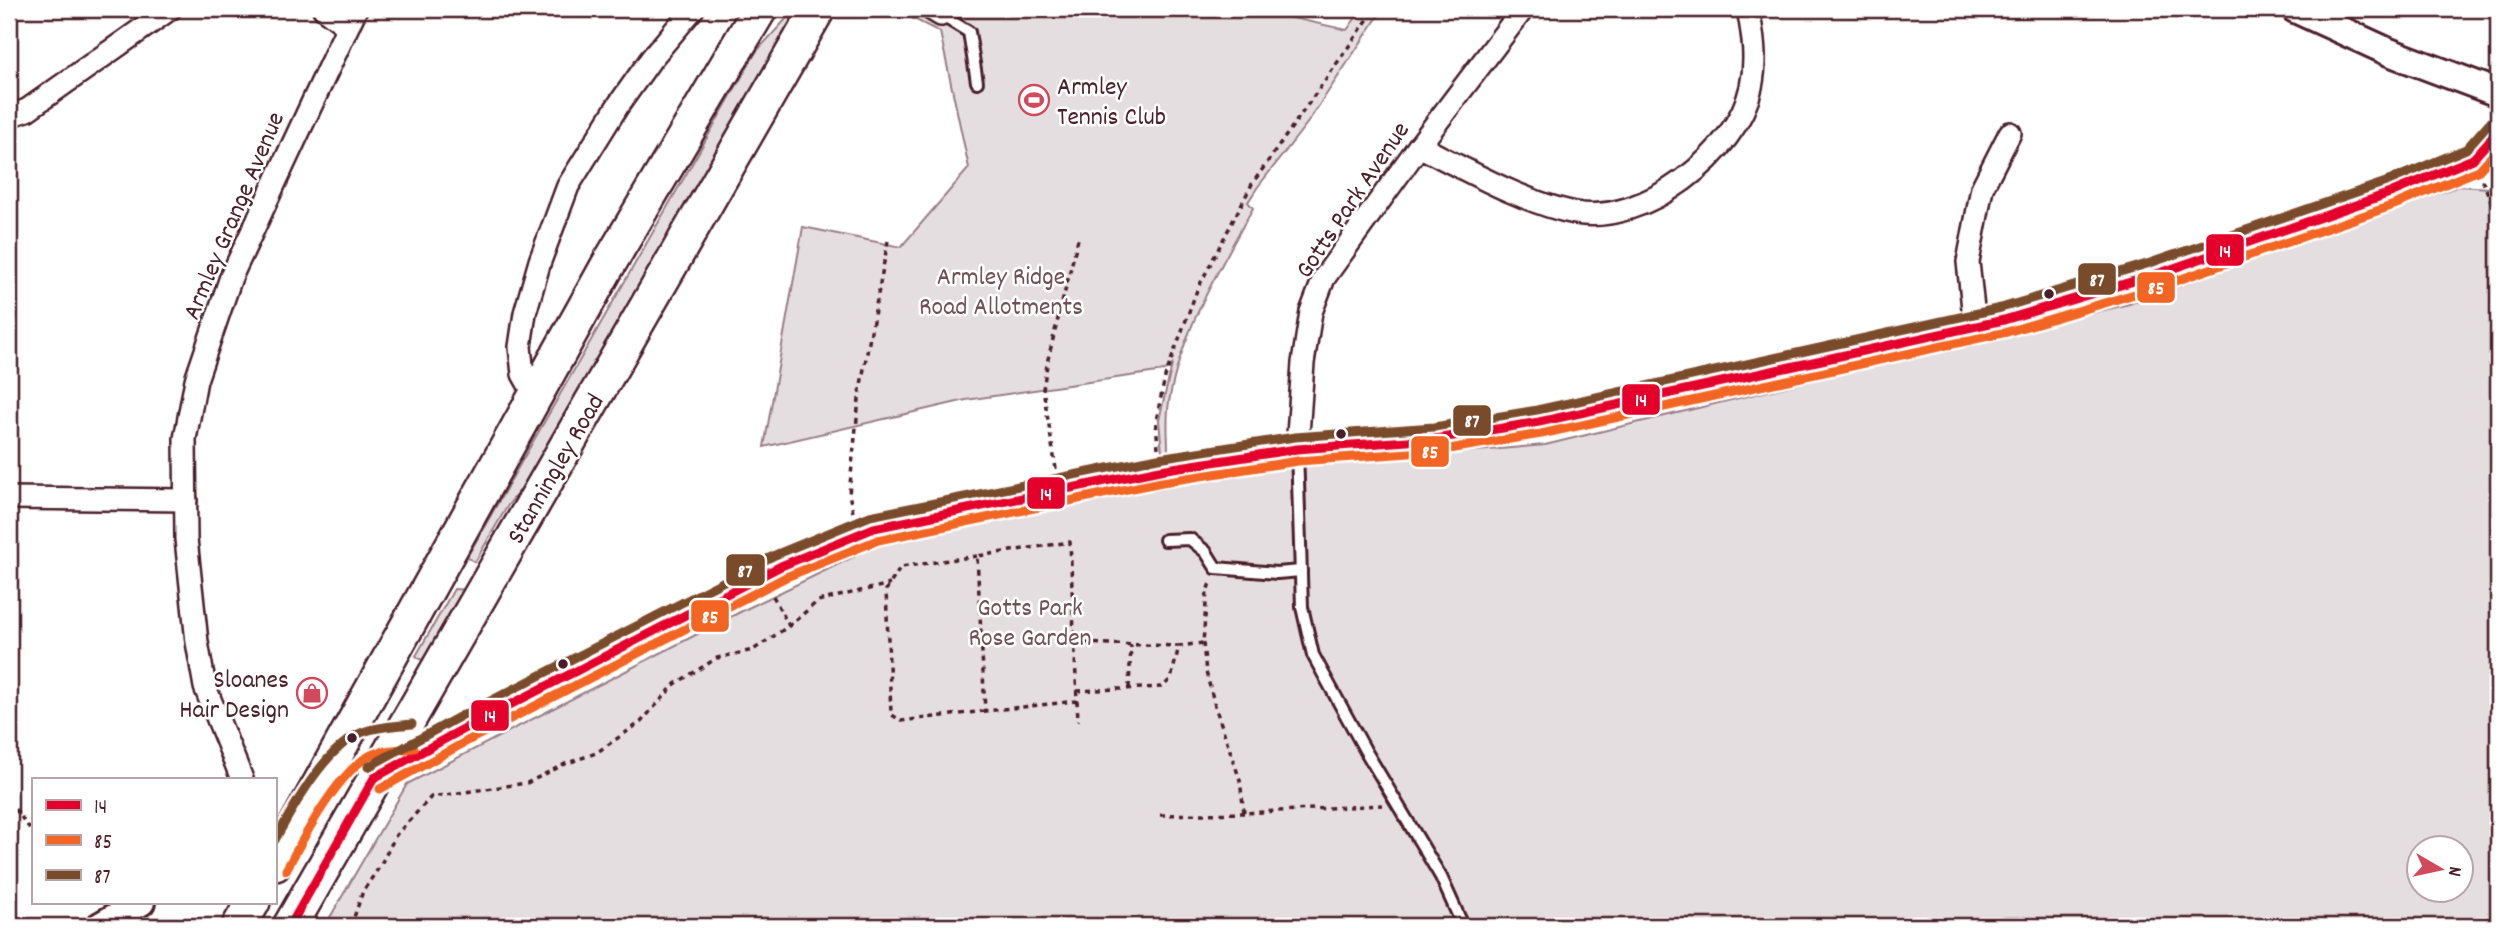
<svg xmlns="http://www.w3.org/2000/svg" width="2507" height="935" font-family="Dekko,sans-serif">
  <style>
    .green { fill: #e5dee0; stroke: #987e86; stroke-width: 2; fill-rule: evenodd }
    .lines { fill: none; stroke-linecap: round; stroke-linejoin: round }
    .service-casing { stroke: #4a1f2b; stroke-width: 16 }
    .minor-casing { stroke: #4a1f2b; stroke-width: 26 }
    .tertiary-casing { stroke: #4a1f2b; stroke-width: 32 }
    .primary-casing { stroke: #4a1f2b; stroke-width: 38 }
    .path { stroke: #4a1f2b; stroke-width: 3.5; stroke-dasharray: 5 5; stroke-linecap: butt }
    .service { stroke: #fff; stroke-width: 10 }
    .minor { stroke: #fff; stroke-width: 21 }
    .tertiary { stroke: #fff; stroke-width: 26 }
    .primary { stroke: #fff; stroke-width: 33 }
    .bus-1-casing { stroke: #fff; stroke-width: 14 }
    .bus-2-casing { stroke: #fff; stroke-width: 14 }
    .bus-3-casing { stroke: #fff; stroke-width: 14 }
    .bus-1 { stroke: #e4002b; stroke-width: 9 }
    .bus-2 { stroke: #f26522; stroke-width: 9 }
    .bus-3 { stroke: #7a4b2a; stroke-width: 9 }
    .bus-dot { fill: #4a1f2b; stroke: #fff; stroke-width: 2.5 }
    .labels { text-anchor: middle; stroke-width: 5; stroke-linejoin: round; paint-order: stroke }
    .poi-label { font-size: 26px; fill: #4a1f2b; stroke: #fff; text-anchor: start }
    .street-label { font-size: 26px; fill: #4a1f2b; stroke: #fff }
    .park-label { font-size: 26px; fill: #714f58; stroke: #fff }
    .line-badge { stroke: #fff; stroke-width: 2.5 }
    .badge-label { font-size: 19px; text-anchor: middle; font-weight: bold; fill: #fff }
  </style>
  <rect width="100%" height="100%" fill="#fff"/>
  <filter id="ink" filterUnits="userSpaceOnUse"><feTurbulence type="fractalNoise" baseFrequency=".0143" numOctaves="2"/><feDisplacementMap in="SourceGraphic" scale="14" xChannelSelector="R" yChannelSelector="G"/><feConvolveMatrix kernelMatrix="1 2 1 2 8 2 1 2 1" color-interpolation-filters="sRGB"/></filter>
  <g filter="url(#ink)">
    <!-- green -->
    <g class="green">
      <path d="M 795,9 L 805,9 L 550,454 L 508,505 L 475,562 L 467,557 L 756,52 Z"/>
      <path d="M 894,9 L 1252,9 L 1347,30 L 1362,9 L 1383,9 L 1308,122 L 1257,188 L 1248,202 L 1253,208 C 1219,269 1181,332 1169,402 C 1166,418 1168,435 1168,451 L 1162,452 L 1159,420 L 1172,365 L 1164,371 L 966,400 L 764,447 L 803,227 L 901,247 L 969,168 L 940,32 Z"/>
      <path d="M 2459,186 L 2489,188 L 2496,208 L 2498,208 L 2498,926 L 325,926 L 407,784 L 744,610 L 882,543 L 1190,479 L 1294,467 L 1545,445 L 2129,304 ZM 2420,848 L 2462,848 L 2462,890 L 2420,890 Z"/>
      <path d="M 454,589 L 471,590 L 425,662 L 416,656 Z"/>
    </g>
    <g class="lines">
      <!-- service casing -->
      <g class="service-casing">
        <g id="service">
          <path d="M 941,15 L 969,32 L 977,82"/>
          <path d="M 1297,449 L 1302,607 L 1313,655 L 1365,750 L 1441,877 L 1463,926"/>
          <path d="M 1165,540 L 1190,539 L 1206,552 L 1216,568 L 1277,573 L 1301,571"/>
        </g>
      </g>
      <!-- minor casing -->
      <g class="minor-casing">
        <g id="minor">
          <path d="M 324,9 L 347,26"/>
          <path d="M 931,9 L 941,15 L 945,9"/>
          <path d="M 9,116 L 27,110 L 170,9"/>
          <path d="M 1419,146 C 1465,169 1524,203 1575,213 C 1643,226 1737,154 1751,87 C 1757,60 1753,35 1748,9"/>
          <path d="M 1975,327 L 1968,262 L 1982,188 L 2010,133"/>
          <path d="M 536,397 L 523,374 L 520,347 L 525,313 L 540,261 L 568,186 L 617,107 L 651,59 L 693,9"/>
          <path d="M 1297,449 L 1303,363 L 1311,312 L 1324,278 L 1419,146 L 1523,9"/>
          <path d="M 9,498 L 186,500"/>
          <path d="M 242,779 L 205,687 L 197,642 L 186,539 L 185,439 L 196,380 L 231,277 L 356,9"/>
        </g>
      </g>
      <!-- tertiary casing -->
      <g class="tertiary-casing">
        <g id="tertiary">
          <path d="M 2295,9 L 2389,52 L 2498,93"/>
          <path d="M 374,778 L 465,728 L 781,566 L 874,528 L 1160,470 L 1297,449 L 1435,439 L 1539,422 L 2004,320 L 2154,275 L 2390,193 L 2473,159 L 2498,131"/>
          <path d="M 100,926 L 141,902"/>
        </g>
      </g>
      <!-- primary casing -->
      <g class="primary-casing">
        <g id="primary">
          <path d="M 275,864 L 607,267 L 760,9"/>
          <path d="M 239,926 L 253,902"/>
          <path d="M 290,926 L 818,9"/>
        </g>
      </g>
      <!-- path -->
      <g class="path">
        <path d="M 2482,180 L 2498,217"/>
        <path d="M 1158,448 L 1156,421 L 1165,377 L 1197,290 L 1252,184 L 1375,9"/>
        <path d="M 1056,469 L 1043,389 L 1048,359 L 1079,235"/>
        <path d="M 853,512 L 849,494 L 860,390 L 888,241"/>
        <path d="M 977,556 L 901,567 L 886,590 L 891,714 L 901,721 L 985,711"/>
        <path d="M 773,596 L 789,626"/>
        <path d="M 1075,643 L 1179,646"/>
        <path d="M 1203,643 L 1206,672 L 1215,706 L 1240,780 L 1244,813 L 1382,805"/>
        <path d="M 1129,688 L 1131,645"/>
        <path d="M 1077,691 L 1162,687 L 1171,679 L 1179,646 L 1203,643 L 1207,591 L 1211,581"/>
        <path d="M 1077,701 L 985,711 L 977,556 L 1070,542 L 1077,701 L 1078,721"/>
        <path d="M 9,801 L 33,833"/>
        <path d="M 1160,815 L 1244,813"/>
        <path d="M 351,926 L 363,891 L 380,866 L 396,835 L 431,797 L 527,783 L 565,764 L 596,753 L 641,722 L 675,684 L 717,658 L 753,650 L 789,626 L 818,601 L 890,584"/>
      </g>
      <!-- service -->
      <use href="#service" class="service"/>
      <!-- minor -->
      <use href="#minor" class="minor"/>
      <!-- tertiary -->
      <use href="#tertiary" class="tertiary"/>
      <!-- primary -->
      <use href="#primary" class="primary"/>
      <!-- bus-1 casing -->
      <g class="bus-1-casing">
        <path id="bus-1" d="M 290,926 L 374,778 L 465,728 L 781,566 L 874,528 L 1160,470 L 1297,449 L 1435,439 L 1539,422 L 2004,320 L 2154,275 L 2390,193 L 2473,159 L 2498,131"/>
      </g>
      <!-- bus-2 casing -->
      <g class="bus-2-casing">
        <g id="bus-2">
          <path d="M 380,789 L 471,739 L 786,577 L 878,540 L 1162,482 L 1298,461 L 1437,451 L 1541,434 L 2007,332 L 2158,287 L 2394,205 L 2479,170 L 2498,149"/>
          <path d="M 286,870 C 303,839 338,771 371,755 C 383,749 401,750 414,748"/>
        </g>
      </g>
      <!-- bus-3 casing -->
      <g class="bus-3-casing">
        <g id="bus-3">
          <path d="M 368,767 L 459,717 L 775,555 L 870,516 L 1158,458 L 1295,437 L 1434,427 L 1537,410 L 2001,308 L 2150,263 L 2386,182 L 2466,149 L 2489,123"/>
          <path d="M 275,840 C 294,806 326,746 363,732 C 379,726 396,726 412,724"/>
        </g>
      </g>
      <!-- bus-1 -->
      <use href="#bus-1" class="bus-1"/>
      <!-- bus-2 -->
      <use href="#bus-2" class="bus-2"/>
      <!-- bus-3 -->
      <use href="#bus-3" class="bus-3"/>
    </g>
  </g>
  <!-- icons -->
  <defs>
    <g id="stadium-ring" transform="scale(1.575)"><circle r="9.5" fill="#fff" stroke="#d1495b" stroke-width="1.5"/><path d="M0-5a6.5 5 0 1 0 0 10a6.5 5 0 1 0 0-10ZM-3.5-1.8h7v3.6h-7Z" fill="#d1495b"/></g>
    <g id="shop-ring" transform="scale(1.575)"><circle r="9.5" fill="#fff" stroke="#d1495b" stroke-width="1.5"/><path d="M-5-2.5h2.3a2.7 3.5 0 0 1 5.4 0H5L5.5 6h-11ZM-1.5-2.5h3a1.5 2.3 0 0 0-3 0Z" fill="#d1495b"/></g>
  </defs>
  <g fill-rule="evenodd">
    <use href="#stadium-ring" x="1034" y="100"/>
    <use href="#shop-ring" x="312" y="693"/>
  </g>
  <!-- markers -->
  <g class="bus-dot">
    <circle cx="2049" cy="294" r="6"/>
    <circle cx="1341" cy="434" r="6"/>
    <circle cx="563" cy="664" r="6"/>
    <circle cx="352" cy="738" r="6"/>
  </g>
  <g class="labels">
    <!-- poi labels -->
    <g class="poi-label">
      <text x="1057" y="94">Armley<tspan x="1057" dy="30">Tennis Club</tspan></text>
      <text x="289" y="687" text-anchor="end">Sloanes<tspan x="289" dy="30">Hair Design</tspan></text>
    </g>
    <!-- street labels -->
    <g class="street-label">
      <text transform="translate(1351 199) rotate(-56)" y="9">Gotts Park Avenue</text>
      <text transform="translate(232 215) rotate(-67)" y="9">Armley Grange Avenue</text>
      <text transform="translate(554 468) rotate(-60)" y="9">Stanningley Road</text>
    </g>
    <!-- park labels -->
    <g class="park-label">
      <text x="1001" y="284">Armley Ridge<tspan x="1001" dy="30">Road Allotments</tspan></text>
      <text x="1030" y="615">Gotts Park<tspan x="1030" dy="30">Rose Garden</tspan></text>
    </g>
  </g>
  <g class="line-badge">
    <rect x="2205" y="233" width="40" height="34" rx="7" fill="#e4002b"/>
    <rect x="2077" y="262" width="40" height="34" rx="7" fill="#7a4b2a"/>
    <rect x="2136" y="271" width="40" height="33" rx="7" fill="#f26522"/>
    <rect x="1621" y="383" width="40" height="33" rx="7" fill="#e4002b"/>
    <rect x="1452" y="404" width="40" height="33" rx="7" fill="#7a4b2a"/>
    <rect x="1410" y="435" width="40" height="33" rx="7" fill="#f26522"/>
    <rect x="1026" y="476" width="40" height="34" rx="7" fill="#e4002b"/>
    <rect x="725" y="553" width="41" height="34" rx="7" fill="#7a4b2a"/>
    <rect x="690" y="599" width="40" height="34" rx="7" fill="#f26522"/>
    <rect x="470" y="699" width="40" height="33" rx="7" fill="#e4002b"/>
  </g>
  <g class="badge-label">
    <text x="2225" y="257">14</text>
    <text x="2097" y="286">87</text>
    <text x="2156" y="294">85</text>
    <text x="1641" y="406">14</text>
    <text x="1472" y="427">87</text>
    <text x="1430" y="458">85</text>
    <text x="1046" y="500">14</text>
    <text x="745" y="577">87</text>
    <text x="710" y="623">85</text>
    <text x="490" y="722">14</text>
  </g>
  <!-- margin -->
  <rect width="2507" height="935" fill="none" stroke="#fff" stroke-width="35"/>
  <rect x="18" y="18" width="2472" height="900" fill="none" stroke="#4a1f2b" stroke-width="2.5" filter="url(#ink)"/>
  <!-- legend -->
  <rect x="32" y="778" width="245" height="126" fill="#ffffff" stroke="#b7a5aa" stroke-width="2"/>
  <rect x="46" y="800" width="35" height="10" fill="#e4002b" stroke="#b7a5aa" stroke-width="2"/>
  <text x="94" y="813" font-size="21" fill="#4a1f2b">14</text>
  <rect x="46" y="835" width="35" height="10" fill="#f26522" stroke="#b7a5aa" stroke-width="2"/>
  <text x="94" y="848" font-size="21" fill="#4a1f2b">85</text>
  <rect x="46" y="870" width="35" height="10" fill="#7a4b2a" stroke="#b7a5aa" stroke-width="2"/>
  <text x="94" y="883" font-size="21" fill="#4a1f2b">87</text>
  <!-- north arrow -->
  <g transform="translate(2440 869) rotate(99)"><circle r="33" fill="#ffffff" stroke="#b7a5aa" stroke-width="2"/>
  <path d="M0-5L12 26L0 18L-12 26Z" fill="#d1495b"/>
  <text y="-10" font-size="19" font-weight="bold" text-anchor="middle" fill="#4a1f2b">N</text>
  </g>
</svg>
